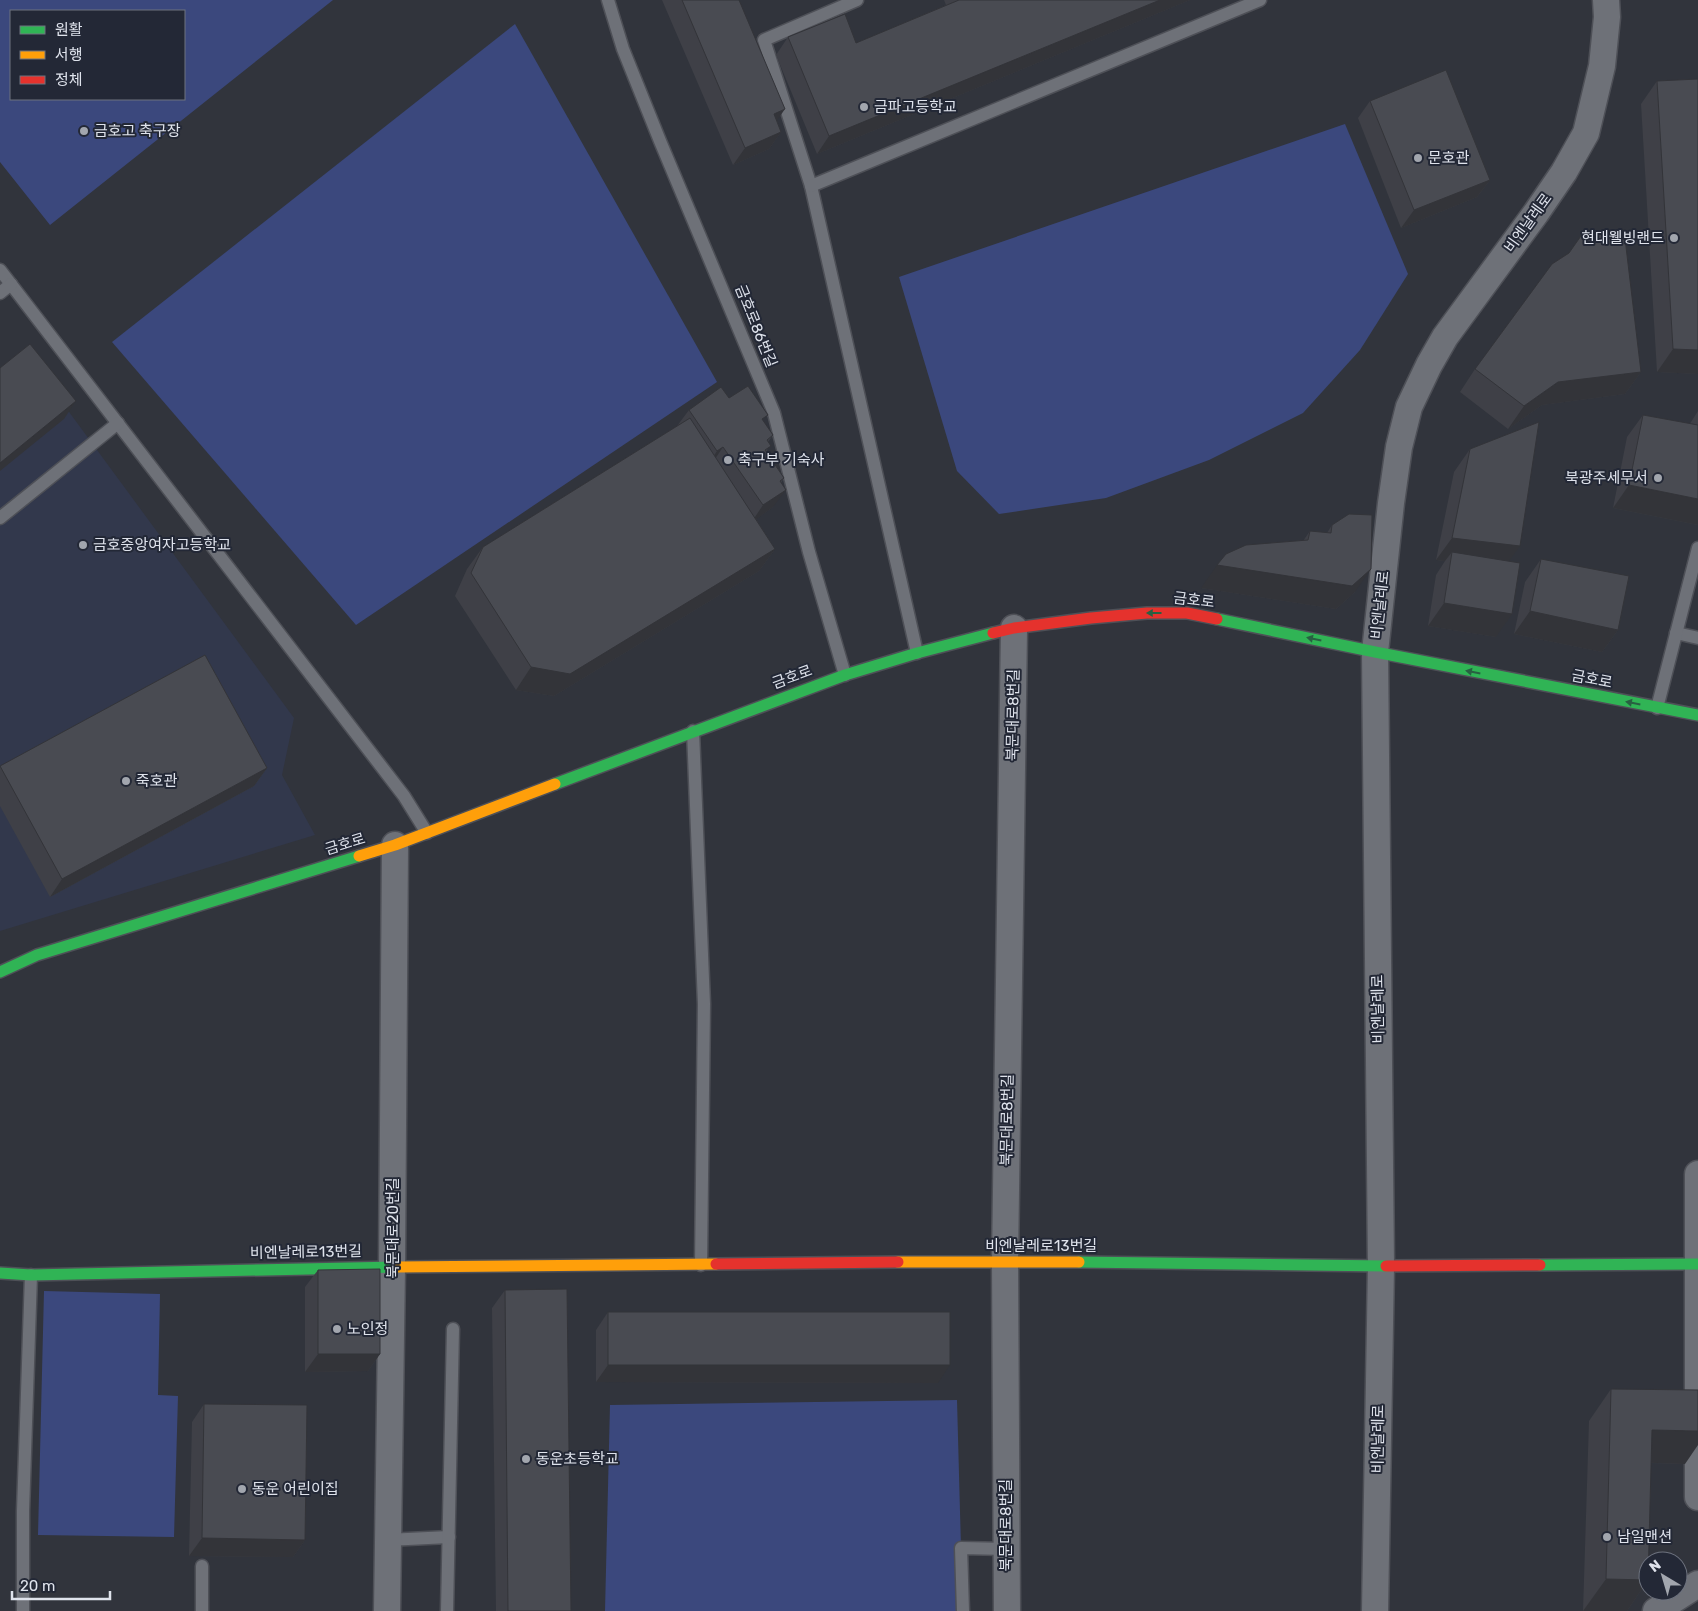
<svg xmlns="http://www.w3.org/2000/svg" width="1698" height="1611" font-family="Rubik,'Noto Sans KR',sans-serif">
  <style>
    .built { fill: #32384c }
    .green { fill: #3b487d; fill-rule: evenodd }
    .lines { fill: none; stroke-linecap: round; stroke-linejoin: round }
    .lane-casing { stroke: #4e5057; stroke-width: 15 }
    .street-casing { stroke: #4e5057; stroke-width: 29 }
    .fast-casing { stroke: #4e5057; stroke-width: 14 }
    .slow-casing { stroke: #4e5057; stroke-width: 14 }
    .jam-casing { stroke: #4e5057; stroke-width: 14 }
    .lane { stroke: #6e7178; stroke-width: 12 }
    .street { stroke: #6e7178; stroke-width: 26 }
    .fast { stroke: #30b455; stroke-width: 11 }
    .slow { stroke: #ff9f0a; stroke-width: 11 }
    .jam { stroke: #e5322d; stroke-width: 11 }
    .wall { fill: #3f4047 }
    .shaded-wall { fill: #333439 }
    .building { fill: #494b52; stroke: #333439 }
    .oneway { fill: #286042 }
    .poi-dot { fill: #a2a6ae; stroke: #232836; stroke-width: 2 }
    .labels { text-anchor: middle; stroke-width: 4; stroke-linejoin: round; paint-order: stroke }
    .poi-label { font-size: 15px; fill: #dfe3ec; stroke: #232836; text-anchor: start }
    .street-label { font-size: 15px; fill: #dfe3ec; stroke: #232836 }
  </style>
  <rect width="100%" height="100%" fill="#31343c"/>
  <!-- built -->
  <path class="built" d="M 25,352 L 294,718 L 282,775 L 315,835 L 0,931 L 0,372 Z"/>
  <!-- green -->
  <g class="green">
    <path d="M 0,0 L 333,0 L 50,225 L 0,162 ZM 184,11 L 184,99 L 11,99 L 11,11 Z"/>
    <path d="M 515,24 L 717,382 L 356,625 L 112,342 Z"/>
    <path d="M 1345,124 L 1408,274 L 1360,350 L 1303,413 L 1209,460 L 1106,498 L 999,514 L 957,471 L 899,277 Z"/>
    <path d="M 44,1291 L 160,1294 L 158,1395 L 178,1396 L 174,1537 L 38,1535 Z"/>
    <path d="M 957,1400 L 961,1548 L 959,1611 L 605,1611 L 610,1405 Z"/>
  </g>
  <g class="lines">
    <!-- lane casing -->
    <g class="lane-casing">
      <g id="lane">
        <path d="M 608,0 L 623,49 L 660,141 L 774,413 L 809,552 L 845,675"/>
        <path d="M 857,0 L 764,40 L 811,186 L 917,653"/>
        <path d="M 811,186 L 1260,0"/>
        <path d="M 0,270 L 404,796 L 427,833"/>
        <path d="M 0,293 L 11,284"/>
        <path d="M 0,518 L 118,423"/>
        <path d="M 1676,633 L 1698,638"/>
        <path d="M 1657,708 L 1698,548"/>
        <path d="M 693,731 L 704,1004 L 701,1265"/>
        <path d="M 387,1540 L 449,1537"/>
        <path d="M 23,1611 L 23,1511 L 31,1275"/>
        <path d="M 202,1611 L 202,1566"/>
        <path d="M 447,1611 L 453,1329"/>
        <path d="M 963,1611 L 961,1548 L 1007,1549"/>
      </g>
    </g>
    <!-- street casing -->
    <g class="street-casing">
      <g id="street">
        <path d="M 1698,1174 L 1698,1497"/>
        <path d="M 387,1611 L 392,1267 L 395,845"/>
        <path d="M 1007,1611 L 1005,1261 L 1014,628"/>
        <path d="M 1375,1611 L 1381,1266 L 1375,652 L 1391,503 L 1399,447 L 1409,407 L 1429,365 L 1445,337 L 1536,213 L 1564,172 L 1586,133 L 1602,66 L 1607,17 L 1606,0"/>
        <path d="M 1656,1611 L 1698,1584"/>
      </g>
    </g>
    <!-- fast casing -->
    <g class="fast-casing">
      <g id="fast">
        <path d="M 1217,619 L 1375,652 L 1698,715"/>
        <path d="M 555,784 L 845,675 L 917,653 L 993,633"/>
        <path d="M 0,972 L 37,955 L 359,856"/>
        <path d="M 1079,1262 L 1386,1266"/>
        <path d="M 1540,1265 L 1697,1264"/>
        <path d="M 0,1273 L 31,1275 L 397,1267"/>
      </g>
    </g>
    <!-- slow casing -->
    <g class="slow-casing">
      <g id="slow">
        <path d="M 359,856 L 395,845 L 555,784"/>
        <path d="M 898,1262 L 1079,1262"/>
        <path d="M 397,1267 L 716,1264"/>
      </g>
    </g>
    <!-- jam casing -->
    <g class="jam-casing">
      <g id="jam">
        <path d="M 993,633 L 1014,628 L 1091,618 L 1147,613 L 1187,613 L 1217,619"/>
        <path d="M 716,1264 L 898,1262"/>
        <path d="M 1386,1266 L 1540,1265"/>
      </g>
    </g>
    <!-- lane -->
    <use href="#lane" class="lane"/>
    <!-- street -->
    <use href="#street" class="street"/>
    <!-- fast -->
    <use href="#fast" class="fast"/>
    <!-- slow -->
    <use href="#slow" class="slow"/>
    <!-- jam -->
    <use href="#jam" class="jam"/>
  </g>
  <!-- wall -->
  <g class="wall">
    <path d="M 662,0 L 739,0 L 777,121 L 781,132 L 769,149 L 733,165 Z"/>
    <path d="M 944,0 L 1190,0 L 817,154 L 776,55 L 788,37 L 856,43 L 946,5 Z"/>
    <path d="M 1698,79 L 1698,374 L 1657,372 L 1641,104 L 1657,81 Z"/>
    <path d="M 1370,101 L 1490,180 L 1477,197 L 1401,228 L 1358,118 Z"/>
    <path d="M 1475,369 L 1641,372 L 1625,394 L 1542,405 L 1508,429 L 1460,392 Z"/>
    <path d="M 729,398 L 763,421 L 773,435 L 768,442 L 767,452 L 784,478 L 781,483 L 773,507 L 756,519 L 775,549 L 759,571 L 554,696 L 516,690 L 455,596 L 467,569 L 483,547 L 677,426 L 689,410 Z"/>
    <path d="M 1698,411 L 1698,525 L 1613,508 L 1627,437 L 1643,415 L 1690,424 L 1691,422 Z"/>
    <path d="M 1470,449 L 1509,561 L 1496,637 L 1428,626 L 1436,575 L 1445,561 L 1436,560 L 1454,472 Z"/>
    <path d="M 1332,525 L 1355,592 L 1336,609 L 1201,588 L 1303,541 L 1310,531 L 1327,533 Z"/>
    <path d="M 1541,559 L 1618,630 L 1602,652 L 1514,634 L 1525,582 Z"/>
    <path d="M 205,655 L 267,768 L 254,786 L 50,897 L 0,806 L 0,767 Z"/>
    <path d="M 318,1270 L 380,1354 L 368,1371 L 305,1372 L 305,1287 Z"/>
    <path d="M 505,1290 L 571,1611 L 496,1611 L 492,1308 Z"/>
    <path d="M 608,1312 L 938,1383 L 596,1382 L 596,1330 Z"/>
    <path d="M 1611,1389 L 1685,1464 L 1651,1463 L 1648,1580 L 1627,1611 L 1583,1611 L 1589,1421 Z"/>
    <path d="M 204,1404 L 305,1540 L 293,1557 L 189,1556 L 192,1422 Z"/>
  </g>
  <!-- shaded-wall -->
  <g class="shaded-wall">
    <path d="M 1160,0 L 1190,0 L 817,154 L 829,136 Z"/>
    <path d="M 785,109 L 773,126 L 774,114 Z"/>
    <path d="M 781,132 L 769,149 L 733,165 L 745,148 Z"/>
    <path d="M 1490,180 L 1477,197 L 1401,228 L 1414,210 Z"/>
    <path d="M 1673,349 L 1698,350 L 1698,374 L 1657,372 Z"/>
    <path d="M 1641,372 L 1625,394 L 1542,405 L 1508,429 L 1524,406 L 1558,382 Z"/>
    <path d="M 76,401 L 64,419 L 0,471 L 0,463 Z"/>
    <path d="M 723,447 L 711,465 L 705,469 L 717,451 Z"/>
    <path d="M 1629,485 L 1698,499 L 1698,525 L 1613,508 Z"/>
    <path d="M 786,490 L 773,507 L 751,523 L 763,505 Z"/>
    <path d="M 1452,538 L 1520,546 L 1504,568 L 1452,552 L 1445,561 L 1436,560 Z"/>
    <path d="M 775,549 L 759,571 L 554,696 L 516,690 L 531,667 Z"/>
    <path d="M 1217,565 L 1371,569 L 1355,592 L 1336,609 L 1201,588 Z"/>
    <path d="M 1444,603 L 1512,614 L 1496,637 L 1428,626 Z"/>
    <path d="M 1530,611 L 1618,630 L 1602,652 L 1514,634 Z"/>
    <path d="M 267,768 L 254,786 L 50,897 L 62,879 Z"/>
    <path d="M 318,1354 L 380,1354 L 368,1371 L 305,1372 Z"/>
    <path d="M 608,1365 L 950,1365 L 938,1383 L 596,1382 Z"/>
    <path d="M 1652,1430 L 1698,1431 L 1698,1445 L 1685,1464 L 1630,1462 Z"/>
    <path d="M 202,1538 L 305,1540 L 293,1557 L 189,1556 Z"/>
    <path d="M 1606,1579 L 1648,1580 L 1627,1611 L 1583,1611 Z"/>
  </g>
  <!-- building -->
  <g class="building">
    <path d="M 682,0 L 739,0 L 785,109 L 774,114 L 781,132 L 745,148 Z"/>
    <path d="M 959,0 L 1160,0 L 829,136 L 788,37 L 845,14 L 856,43 Z"/>
    <path d="M 1446,70 L 1490,180 L 1414,210 L 1370,101 Z"/>
    <path d="M 1698,79 L 1698,350 L 1673,349 L 1657,81 Z"/>
    <path d="M 1624,230 L 1641,372 L 1558,382 L 1524,406 L 1475,369 L 1552,264 L 1569,253 L 1583,233 Z"/>
    <path d="M 30,344 L 76,401 L 0,463 L 0,368 Z"/>
    <path d="M 748,386 L 768,415 L 762,419 L 773,435 L 767,440 L 771,446 L 765,450 L 784,478 L 780,481 L 786,490 L 763,505 L 723,447 L 717,451 L 689,410 L 721,387 L 729,398 Z"/>
    <path d="M 1643,415 L 1698,425 L 1698,499 L 1629,485 Z"/>
    <path d="M 690,418 L 775,549 L 570,674 L 531,667 L 471,573 L 483,547 Z"/>
    <path d="M 1539,422 L 1520,546 L 1452,538 L 1470,449 Z"/>
    <path d="M 1349,514 L 1372,515 L 1371,569 L 1352,586 L 1217,565 L 1226,554 L 1246,545 L 1308,540 L 1310,531 L 1331,533 L 1332,525 Z"/>
    <path d="M 1452,552 L 1520,563 L 1512,614 L 1444,603 Z"/>
    <path d="M 1541,559 L 1629,576 L 1618,630 L 1530,611 Z"/>
    <path d="M 205,655 L 267,768 L 62,879 L 0,766 Z"/>
    <path d="M 380,1269 L 380,1354 L 318,1354 L 318,1270 Z"/>
    <path d="M 567,1289 L 571,1611 L 508,1611 L 505,1290 Z"/>
    <rect x="608" y="1312" width="342" height="53"/>
    <path d="M 1611,1389 L 1698,1390 L 1698,1431 L 1652,1430 L 1648,1580 L 1606,1579 Z"/>
    <path d="M 204,1404 L 307,1405 L 305,1540 L 202,1538 Z"/>
  </g>
  <!-- one-way arrows -->
  <defs><path id="oneway-solid" d="M-6-.8H1V-3.2L6.5 0L1 3.2V.8H-6Z" transform="scale(1.25)"/></defs>
  <g class="oneway">
    <use href="#oneway-solid" transform="translate(1154 613) rotate(180)"/>
    <use href="#oneway-solid" transform="translate(1314 639) rotate(-168)"/>
    <use href="#oneway-solid" transform="translate(1473 672) rotate(-169)"/>
    <use href="#oneway-solid" transform="translate(1633 703) rotate(-169)"/>
  </g>
  <!-- markers -->
  <g class="poi-dot">
    <circle cx="864" cy="107" r="5"/>
    <circle cx="84" cy="131" r="5"/>
    <circle cx="1418" cy="158" r="5"/>
    <circle cx="1674" cy="238" r="5"/>
    <circle cx="728" cy="460" r="5"/>
    <circle cx="1658" cy="478" r="5"/>
    <circle cx="83" cy="545" r="5"/>
    <circle cx="126" cy="781" r="5"/>
    <circle cx="337" cy="1329" r="5"/>
    <circle cx="526" cy="1459" r="5"/>
    <circle cx="242" cy="1489" r="5"/>
    <circle cx="1607" cy="1537" r="5"/>
  </g>
  <g class="labels">
    <!-- poi labels -->
    <g class="poi-label">
      <text x="874" y="112">금파고등학교</text>
      <text x="94" y="136">금호고 축구장</text>
      <text x="1428" y="163">문호관</text>
      <text x="1664" y="243" text-anchor="end">현대웰빙랜드</text>
      <text x="738" y="465">축구부 기숙사</text>
      <text x="1648" y="483" text-anchor="end">북광주세무서</text>
      <text x="93" y="550">금호중앙여자고등학교</text>
      <text x="136" y="786">죽호관</text>
      <text x="347" y="1334">노인정</text>
      <text x="536" y="1464">동운초등학교</text>
      <text x="252" y="1494">동운 어린이집</text>
      <text x="1617" y="1542">남일맨션</text>
    </g>
    <!-- street labels -->
    <g class="street-label">
      <text transform="translate(1528 223) rotate(-54)" y="5">비엔날레로</text>
      <text transform="translate(756 326) rotate(68)" y="5">금호로86번길</text>
      <text transform="translate(1194 600) rotate(7)" y="5">금호로</text>
      <text transform="translate(1380 605) rotate(-84)" y="5">비엔날레로</text>
      <text transform="translate(792 677) rotate(-20)" y="5">금호로</text>
      <text transform="translate(1592 679) rotate(11)" y="5">금호로</text>
      <text transform="translate(1013 715) rotate(-89)" y="5">북문대로8번길</text>
      <text transform="translate(345 844) rotate(-17)" y="5">금호로</text>
      <text transform="translate(1378 1009) rotate(-91)" y="5">비엔날레로</text>
      <text transform="translate(1007 1120) rotate(-89)" y="5">북문대로8번길</text>
      <text transform="translate(393 1228) rotate(-90)" y="5">북문대로20번길</text>
      <text x="1041" y="1251">비엔날레로13번길</text>
      <text transform="translate(306 1252) rotate(-1)" y="5">비엔날레로13번길</text>
      <text transform="translate(1378 1439) rotate(-89)" y="5">비엔날레로</text>
      <text transform="translate(1006 1525) rotate(-90)" y="5">북문대로8번길</text>
    </g>
  </g>
  <!-- legend -->
  <rect x="10" y="10" width="175" height="90" fill="#232836" stroke="#6e737f"/>
  <rect x="20" y="26" width="25" height="8" fill="#30b455" stroke="#6e737f"/>
  <text x="55" y="35" font-size="15" fill="#dfe3ec">원활</text>
  <rect x="20" y="51" width="25" height="8" fill="#ff9f0a" stroke="#6e737f"/>
  <text x="55" y="60" font-size="15" fill="#dfe3ec">서행</text>
  <rect x="20" y="76" width="25" height="8" fill="#e5322d" stroke="#6e737f"/>
  <text x="55" y="85" font-size="15" fill="#dfe3ec">정체</text>
  <!-- north arrow -->
  <g transform="translate(1663 1576) rotate(322)"><circle r="24" fill="#232836" stroke="#6e737f"/>
  <path d="M0-4L9 19L0 12L-9 19Z" fill="#a2a6ae"/>
  <text y="-8" font-size="14" font-weight="bold" text-anchor="middle" fill="#dfe3ec">N</text>
  </g>
  <!-- scale -->
  <path d="M12 1591v8h98v-8" fill="none" stroke="#dfe3ec" stroke-width="2.5"/>
  <text x="20" y="1591" font-size="15" fill="#dfe3ec" stroke="#232836" stroke-width="4" paint-order="stroke">20 m</text>
</svg>
